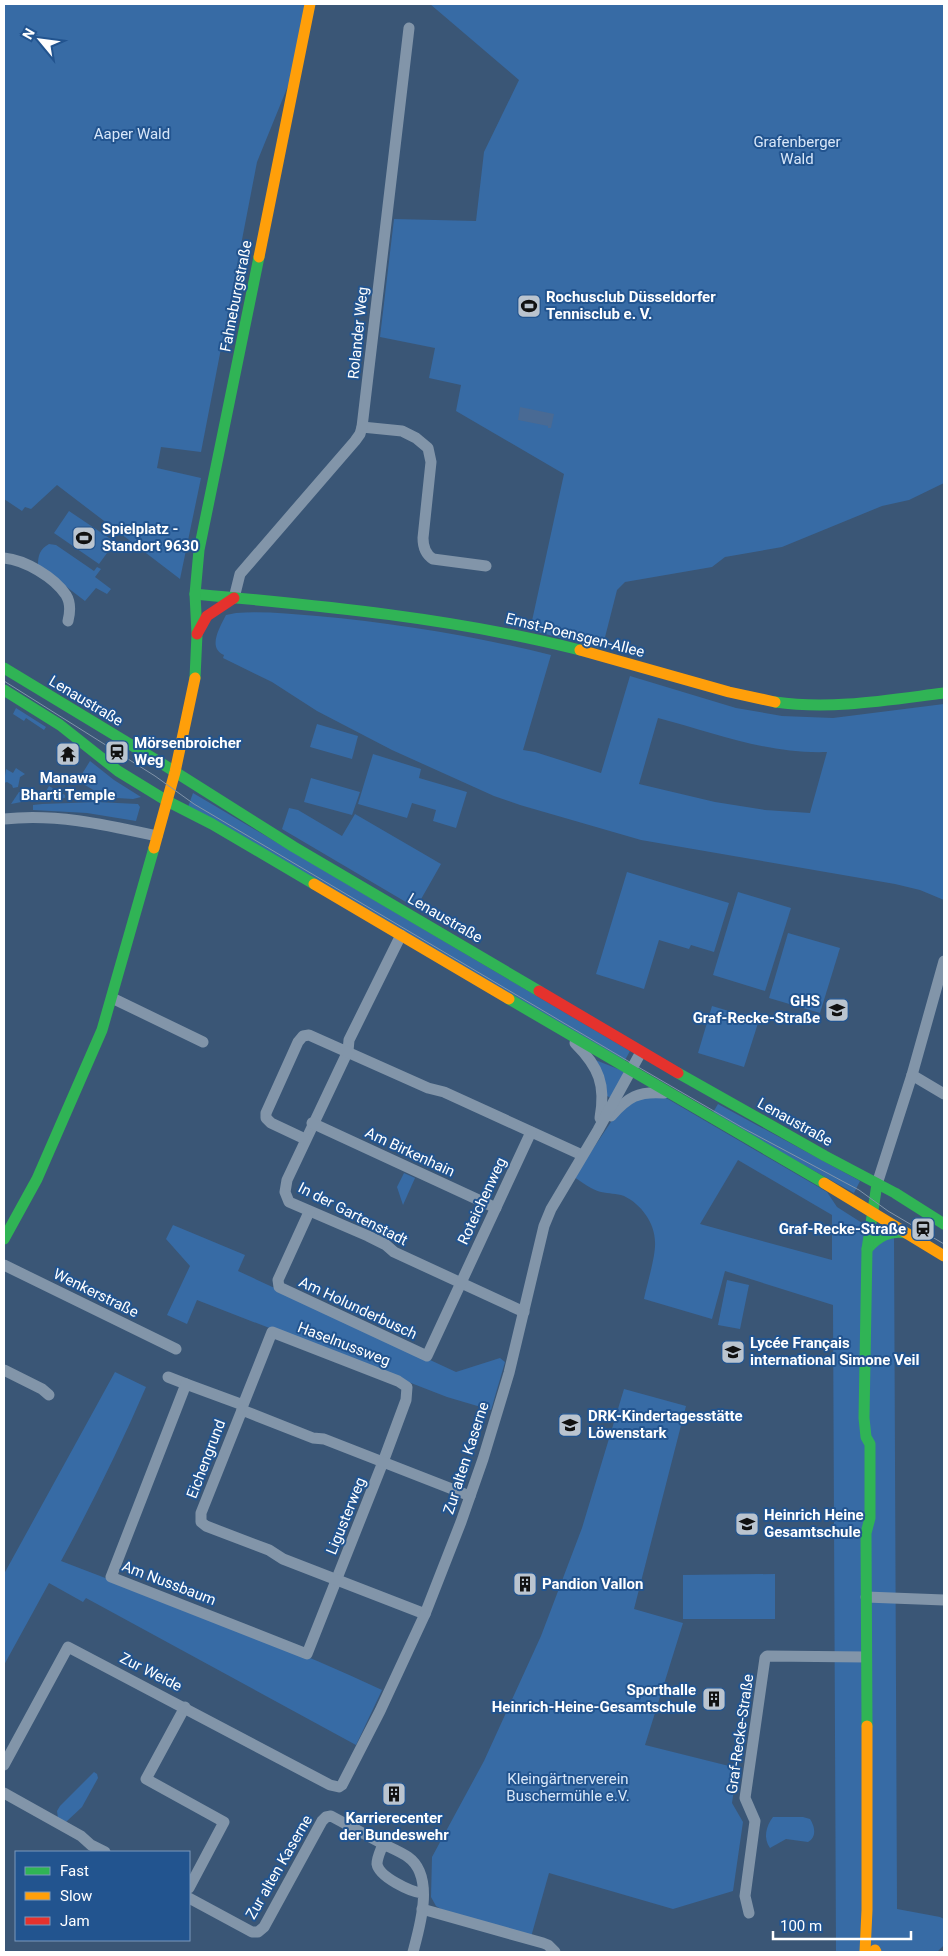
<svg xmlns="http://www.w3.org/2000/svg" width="948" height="1956" font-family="Roboto,sans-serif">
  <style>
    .green { fill: #376ba5; fill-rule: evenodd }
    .water { fill: #496a94 }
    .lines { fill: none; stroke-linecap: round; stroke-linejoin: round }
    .street { stroke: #8295a9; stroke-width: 11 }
    .fast { stroke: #30b455; stroke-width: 11 }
    .slow { stroke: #ff9f0a; stroke-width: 11 }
    .jam { stroke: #e5322d; stroke-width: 11 }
    .tram { stroke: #8194a9; stroke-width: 1 }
    .labels { text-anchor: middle; stroke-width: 4; stroke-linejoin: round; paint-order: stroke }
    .park-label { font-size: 15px; fill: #d8e7f9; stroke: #22548f }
    .street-label { font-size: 15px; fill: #fff; stroke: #22548f }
    .poi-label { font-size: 15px; font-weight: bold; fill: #fff; stroke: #22548f; text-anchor: start }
  </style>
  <rect width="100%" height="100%" fill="#3a5676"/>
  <!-- green -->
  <g class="green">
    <path d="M 4,4 L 305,4 L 292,76 L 257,162 L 201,452 L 161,447 L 157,468 L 201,478 L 180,579 L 57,485 L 31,509 L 25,507 L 22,511 L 4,499 Z"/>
    <path d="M 430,4 L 944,4 L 944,483 L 909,500 L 882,506 L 782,547 L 725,557 L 712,567 L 625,582 L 617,590 L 602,649 L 530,630 L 564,474 L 456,411 L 461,385 L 429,378 L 435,348 L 380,337 L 394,219 L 476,221 L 484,152 L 519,80 Z"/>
    <path d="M 69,511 L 115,542 L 99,564 L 54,533 Z"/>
    <path d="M 49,544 L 56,545 L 94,571 L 97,567 L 101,569 L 95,577 L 111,589 L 107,594 L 96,588 L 85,601 L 38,565 C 38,555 40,549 49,544 Z"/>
    <path d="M 236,613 C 262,611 290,614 317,616 C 395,623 474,636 551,655 L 523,750 L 535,752 L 601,773 L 630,676 L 736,708 L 782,716 L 833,718 L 944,704 L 944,900 L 920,890 L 895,884 L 641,840 L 520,805 L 494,796 L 392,750 L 317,711 L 272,682 L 223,658 L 224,655 C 207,648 220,627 226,615 ZM 658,718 C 716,733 766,754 827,752 L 810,813 L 765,810 L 715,802 L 639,784 Z"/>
    <path d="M 16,708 L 46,727 L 44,730 L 26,718 L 24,721 L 13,714 Z"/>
    <path d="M 317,724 L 358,736 L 352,759 L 310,747 Z"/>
    <path d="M 373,754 L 421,769 L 419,778 L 467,792 L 456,828 L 433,821 L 436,810 L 412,803 L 407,818 L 358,804 Z"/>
    <path d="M 90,761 L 114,780 L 141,797 L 133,799 L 101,797 L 100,794 L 85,785 L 89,778 L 82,774 Z"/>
    <path d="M 16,768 L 25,774 L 20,777 L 18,787 L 13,788 L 12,785 L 7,782 L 4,783 L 6,769 L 13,773 Z"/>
    <path d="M 311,778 L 360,792 L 352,815 L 304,802 Z"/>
    <path d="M 49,786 L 65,795 L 65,798 L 41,800 Z"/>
    <path d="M 19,792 L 25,792 L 37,799 L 11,804 Z"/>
    <path d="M 193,793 L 630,1051 L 624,1062 L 188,807 Z"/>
    <path d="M 97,802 L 138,804 L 140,807 L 136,821 L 87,813 L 33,810 L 33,805 L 42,804 Z"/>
    <path d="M 289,808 L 298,810 L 342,836 L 355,814 L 441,864 L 416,908 L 282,829 Z"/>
    <path d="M 627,872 L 729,903 L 714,952 L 691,945 L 689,949 L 659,940 L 644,989 L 596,974 Z"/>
    <path d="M 738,892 L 791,908 L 765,991 L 713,975 Z"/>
    <path d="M 788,933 L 840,948 L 820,1013 L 769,998 Z"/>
    <path d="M 712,1006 L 759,1020 L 744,1067 L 698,1053 Z"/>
    <path d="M 593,1059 L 623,1071 L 623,1078 L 611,1098 L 607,1096 Z"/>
    <path d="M 661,1095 L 827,1192 L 837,1207 L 881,1235 L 894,1236 L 897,1909 L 940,1917 L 944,1919 L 944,1945 L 937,1952 L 836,1952 L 833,1305 L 725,1271 L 712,1319 L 644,1299 C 647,1284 656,1255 655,1242 C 655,1223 641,1204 624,1196 C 616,1193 609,1194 601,1192 C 592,1190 582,1182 574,1177 L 613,1119 L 632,1100 ZM 738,1160 L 832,1215 L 832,1260 L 700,1224 Z"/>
    <path d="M 718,1104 L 860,1181 L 854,1193 L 712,1114 Z"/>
    <path d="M 404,1173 L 415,1178 L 403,1205 L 397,1187 Z"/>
    <path d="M 173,1225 L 245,1255 L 238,1271 L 456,1372 L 500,1358 L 505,1362 L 491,1410 L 447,1397 L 197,1300 L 187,1324 L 167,1315 L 190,1266 L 166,1239 Z"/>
    <path d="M 727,1280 L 749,1285 L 740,1329 L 718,1325 Z"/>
    <path d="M 115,1372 L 146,1387 C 120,1447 92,1504 61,1561 C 169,1603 278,1641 382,1690 L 356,1745 L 86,1598 L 83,1602 L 49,1583 L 4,1665 L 4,1574 Z"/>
    <path d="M 624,1389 L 686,1406 L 634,1609 L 683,1623 L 645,1745 L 737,1768 L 732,1803 L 743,1822 L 733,1891 L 673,1909 L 549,1873 L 531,1937 L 444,1911 L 436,1906 L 431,1897 L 432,1857 L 484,1761 L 541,1636 L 582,1528 Z"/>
    <path d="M 775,1574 L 775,1619 L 683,1619 L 683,1575 Z"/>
    <path d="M 94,1772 L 97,1774 L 98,1778 L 82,1807 L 66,1822 L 58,1818 L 57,1811 L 60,1806 Z"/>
    <path d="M 773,1817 L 803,1817 L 810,1819 C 815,1827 817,1837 808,1842 L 786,1839 L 770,1848 C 763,1838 766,1826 773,1817 Z"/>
  </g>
  <!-- water -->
  <path class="water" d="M 520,407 L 554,414 L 551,428 L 548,428 L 548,426 L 518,420 Z"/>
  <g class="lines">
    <!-- street -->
    <g class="street">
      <path d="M 362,427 L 402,431 L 416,438 L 428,448 L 431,462 L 423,538 C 423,547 425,554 433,559 L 486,566"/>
      <path d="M 4,558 C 25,560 54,577 66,595 C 71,603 70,613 68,621"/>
      <path d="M 234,598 L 240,574 L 355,441 L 360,434 L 362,427 L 409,28"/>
      <path d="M 4,819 C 56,813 107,825 157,836"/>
      <path d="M 401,935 L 349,1040 L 348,1051 L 287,1180 L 285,1192 L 289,1202 L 368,1236 L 386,1245 L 394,1252 L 524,1312"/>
      <path d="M 112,998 L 203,1042"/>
      <path d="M 575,1043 C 599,1067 606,1085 600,1118"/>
      <path d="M 912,1075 L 944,1094"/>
      <path d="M 611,1116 C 628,1097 638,1091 664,1093"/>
      <path d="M 312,1123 L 496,1208"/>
      <path d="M 305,1139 L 271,1123 L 266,1118 L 266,1113 L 298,1042 L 303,1036 L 309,1035 L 428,1088 L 444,1092 L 582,1155"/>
      <path d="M 877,1184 L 912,1075 L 944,961"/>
      <path d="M 309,1212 L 278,1280 L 279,1287 L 427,1356 L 531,1132"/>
      <path d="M 4,1265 L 176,1349"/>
      <path d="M 4,1370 L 42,1389 L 49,1395"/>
      <path d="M 168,1377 L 186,1384"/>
      <path d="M 242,1410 L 243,1405 L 272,1332 L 398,1381 L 407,1387 L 406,1400 L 383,1462 L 307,1654 L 111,1577 L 186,1384 L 243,1405"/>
      <path d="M 866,1597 L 944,1600"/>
      <path d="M 425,1614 L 283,1559 L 269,1550 L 206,1526 L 201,1522 L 201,1513 L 242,1410 L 313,1438 L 324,1439 L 470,1496"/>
      <path d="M 185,1707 L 146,1779 L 224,1822 L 189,1888"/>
      <path d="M 4,1765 L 68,1647 L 330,1785 L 339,1787 L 342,1785 L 380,1711 L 425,1614 L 461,1522 L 483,1459 L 509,1373 L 544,1226 L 551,1209 L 598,1130 L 641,1052"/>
      <path d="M 4,1793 L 81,1836 L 91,1845 L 105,1852"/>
      <path d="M 189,1898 L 252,1932 L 258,1932 L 264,1927 L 322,1821 L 326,1817 L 331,1816 L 383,1844"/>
      <path d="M 422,1909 L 543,1943 L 548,1945 L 555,1952"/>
      <path d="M 749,1913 L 745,1896 L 755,1821 L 745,1798 L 765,1658 L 767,1656 L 866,1657"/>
      <path d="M 413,1952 C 420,1926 435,1876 408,1857 C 401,1852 391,1848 383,1844 C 381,1850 377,1857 377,1864 C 379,1877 411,1892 422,1893"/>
    </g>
    <!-- fast -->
    <g class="fast">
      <path d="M 195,594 C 324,606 454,618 580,650"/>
      <path d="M 4,668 L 161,763 L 294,847 L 539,991"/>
      <path d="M 195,678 L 197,634 L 195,594 L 199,550 L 259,257"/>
      <path d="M 4,690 L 60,725 L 118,771 L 167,801 L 212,824 L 314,884"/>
      <path d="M 775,702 C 832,710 888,700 944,693"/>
      <path d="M 509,999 L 824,1183"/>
      <path d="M 678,1073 L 825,1156 L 895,1193 L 944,1224"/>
      <path d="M 4,1239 L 37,1179 L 102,1030 L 154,848"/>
      <path d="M 867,1249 C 878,1237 889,1230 906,1233"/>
      <path d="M 867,1726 L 866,1533 L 870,1518 L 870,1444 L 866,1437 L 864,1418 L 867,1249 L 877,1184"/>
    </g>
    <!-- slow -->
    <g class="slow">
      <path d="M 259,257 L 310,4"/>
      <path d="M 580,650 L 729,692 L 775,702"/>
      <path d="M 154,848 L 175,772 L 195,678"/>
      <path d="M 314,884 L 509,999"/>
      <path d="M 824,1183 L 944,1256"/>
      <path d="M 875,1950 L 876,1952"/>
      <path d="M 865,1952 L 867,1910 L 867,1726"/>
    </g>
    <!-- jam -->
    <g class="jam">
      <path d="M 197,634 L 207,616 L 234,598"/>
      <path d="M 539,991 L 678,1073"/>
    </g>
    <!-- tram -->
    <path class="tram" d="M 4,681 L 155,776 L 194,804 L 633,1064 L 743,1128 L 859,1190 L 888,1211 L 944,1244"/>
  </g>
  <!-- icons -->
  <defs>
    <g id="stadium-square" transform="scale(1.25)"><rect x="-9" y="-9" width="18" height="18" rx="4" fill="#bac4cf" stroke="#22548f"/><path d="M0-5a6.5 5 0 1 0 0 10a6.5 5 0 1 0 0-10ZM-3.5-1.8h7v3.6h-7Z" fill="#111"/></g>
    <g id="station-square" transform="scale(1.25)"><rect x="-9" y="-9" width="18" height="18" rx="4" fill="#bac4cf" stroke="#22548f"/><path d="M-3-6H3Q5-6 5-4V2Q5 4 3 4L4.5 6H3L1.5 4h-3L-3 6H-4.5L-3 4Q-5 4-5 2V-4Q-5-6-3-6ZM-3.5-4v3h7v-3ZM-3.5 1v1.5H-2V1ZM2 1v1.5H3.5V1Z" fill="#111"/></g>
    <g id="temple-square" transform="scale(1.25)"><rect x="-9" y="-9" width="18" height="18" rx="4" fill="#bac4cf" stroke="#22548f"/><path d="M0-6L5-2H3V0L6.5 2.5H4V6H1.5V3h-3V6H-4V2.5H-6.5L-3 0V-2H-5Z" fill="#111"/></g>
    <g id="school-square" transform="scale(1.25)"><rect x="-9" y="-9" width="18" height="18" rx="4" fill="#bac4cf" stroke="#22548f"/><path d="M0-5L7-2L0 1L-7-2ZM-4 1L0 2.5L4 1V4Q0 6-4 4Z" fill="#111"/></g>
    <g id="building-square" transform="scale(1.25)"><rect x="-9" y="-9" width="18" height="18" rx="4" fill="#bac4cf" stroke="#22548f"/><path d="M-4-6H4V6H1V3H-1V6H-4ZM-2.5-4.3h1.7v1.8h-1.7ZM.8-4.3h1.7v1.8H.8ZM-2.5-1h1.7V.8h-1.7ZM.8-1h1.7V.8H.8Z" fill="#111"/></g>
  </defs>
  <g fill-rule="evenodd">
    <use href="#stadium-square" x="529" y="306"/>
    <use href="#stadium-square" x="84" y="538"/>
    <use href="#station-square" x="117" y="752"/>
    <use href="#temple-square" x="68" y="754"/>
    <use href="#school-square" x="837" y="1010"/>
    <use href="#station-square" x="923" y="1229"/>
    <use href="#school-square" x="733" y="1352"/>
    <use href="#school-square" x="570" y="1425"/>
    <use href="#school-square" x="747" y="1524"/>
    <use href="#building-square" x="525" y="1584"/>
    <use href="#building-square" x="714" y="1699"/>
    <use href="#building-square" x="394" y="1794"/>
  </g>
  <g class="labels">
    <!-- park labels -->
    <g class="park-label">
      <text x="132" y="139">Aaper Wald</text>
      <text x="797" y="147">Grafenberger<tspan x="797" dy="17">Wald</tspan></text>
      <text x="568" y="1784">Kleingärtnerverein<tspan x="568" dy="17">Buschermühle e.V.</tspan></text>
    </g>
    <!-- street labels -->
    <g class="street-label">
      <text transform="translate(236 296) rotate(-79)" y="5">Fahneburgstraße</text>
      <text transform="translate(358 333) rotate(-84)" y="5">Rolander Weg</text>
      <text transform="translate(575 635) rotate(14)" y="5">Ernst-Poensgen-Allee</text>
      <text transform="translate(86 701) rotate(31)" y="5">Lenaustraße</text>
      <text transform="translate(445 918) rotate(30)" y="5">Lenaustraße</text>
      <text transform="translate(795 1122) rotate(29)" y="5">Lenaustraße</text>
      <text transform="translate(410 1152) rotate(25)" y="5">Am Birkenhain</text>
      <text transform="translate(482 1201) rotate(-65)" y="5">Roteichenweg</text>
      <text transform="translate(353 1214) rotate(27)" y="5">In der Gartenstadt</text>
      <text transform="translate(96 1293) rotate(26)" y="5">Wenkerstraße</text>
      <text transform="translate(358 1308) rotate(25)" y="5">Am Holunderbusch</text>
      <text transform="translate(344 1344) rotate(21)" y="5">Haselnussweg</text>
      <text transform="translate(466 1458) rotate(-72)" y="5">Zur alten Kaserne</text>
      <text transform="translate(206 1459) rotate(-69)" y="5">Eichengrund</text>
      <text transform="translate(346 1516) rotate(-68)" y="5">Ligusterweg</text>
      <text transform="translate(169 1583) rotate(21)" y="5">Am Nussbaum</text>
      <text transform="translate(151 1672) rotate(27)" y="5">Zur Weide</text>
      <text transform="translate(740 1734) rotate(-82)" y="5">Graf-Recke-Straße</text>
      <text transform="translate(279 1867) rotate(-60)" y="5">Zur alten Kaserne</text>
    </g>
    <!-- poi labels -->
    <g class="poi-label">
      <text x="546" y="302">Rochusclub Düsseldorfer<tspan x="546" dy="17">Tennisclub e. V.</tspan></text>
      <text x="102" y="534">Spielplatz -<tspan x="102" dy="17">Standort 9630</tspan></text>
      <text x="134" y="748">Mörsenbroicher<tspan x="134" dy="17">Weg</tspan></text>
      <text x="68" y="783" text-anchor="middle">Manawa<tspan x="68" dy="17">Bharti Temple</tspan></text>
      <text x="820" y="1006" text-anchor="end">GHS<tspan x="820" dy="17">Graf-Recke-Straße</tspan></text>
      <text x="906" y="1234" text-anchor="end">Graf-Recke-Straße</text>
      <text x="750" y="1348">Lycée Français<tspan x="750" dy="17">international Simone Veil</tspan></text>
      <text x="588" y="1421">DRK-Kindertagesstätte<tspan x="588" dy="17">Löwenstark</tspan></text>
      <text x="764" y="1520">Heinrich Heine<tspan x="764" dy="17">Gesamtschule</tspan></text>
      <text x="542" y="1589">Pandion Vallon</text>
      <text x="696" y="1695" text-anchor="end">Sporthalle<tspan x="696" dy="17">Heinrich-Heine-Gesamtschule</tspan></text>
      <text x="394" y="1823" text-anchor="middle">Karrierecenter<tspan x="394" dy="17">der Bundeswehr</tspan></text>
    </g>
  </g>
  <!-- border -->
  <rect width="948" height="1956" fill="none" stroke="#ffffff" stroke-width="10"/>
  <!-- legend -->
  <rect x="15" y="1851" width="175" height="90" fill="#22548f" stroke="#7a98bc"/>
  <rect x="25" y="1867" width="25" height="8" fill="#30b455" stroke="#7a98bc"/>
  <text x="60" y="1876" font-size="15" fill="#ffffff">Fast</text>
  <rect x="25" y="1892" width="25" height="8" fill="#ff9f0a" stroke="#7a98bc"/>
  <text x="60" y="1901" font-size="15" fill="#ffffff">Slow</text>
  <rect x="25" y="1917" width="25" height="8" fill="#e5322d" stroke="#7a98bc"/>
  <text x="60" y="1926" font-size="15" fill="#ffffff">Jam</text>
  <!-- north arrow -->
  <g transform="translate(40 40) rotate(299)" stroke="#22548f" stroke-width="4" paint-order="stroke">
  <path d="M0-4L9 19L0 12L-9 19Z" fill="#ffffff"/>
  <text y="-8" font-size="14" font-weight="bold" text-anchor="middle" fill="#ffffff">N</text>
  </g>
  <!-- scale -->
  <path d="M773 1931v8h138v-8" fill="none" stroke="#ffffff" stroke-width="2.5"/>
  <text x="780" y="1931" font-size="15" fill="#ffffff" stroke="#22548f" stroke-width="4" paint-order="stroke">100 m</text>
</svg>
